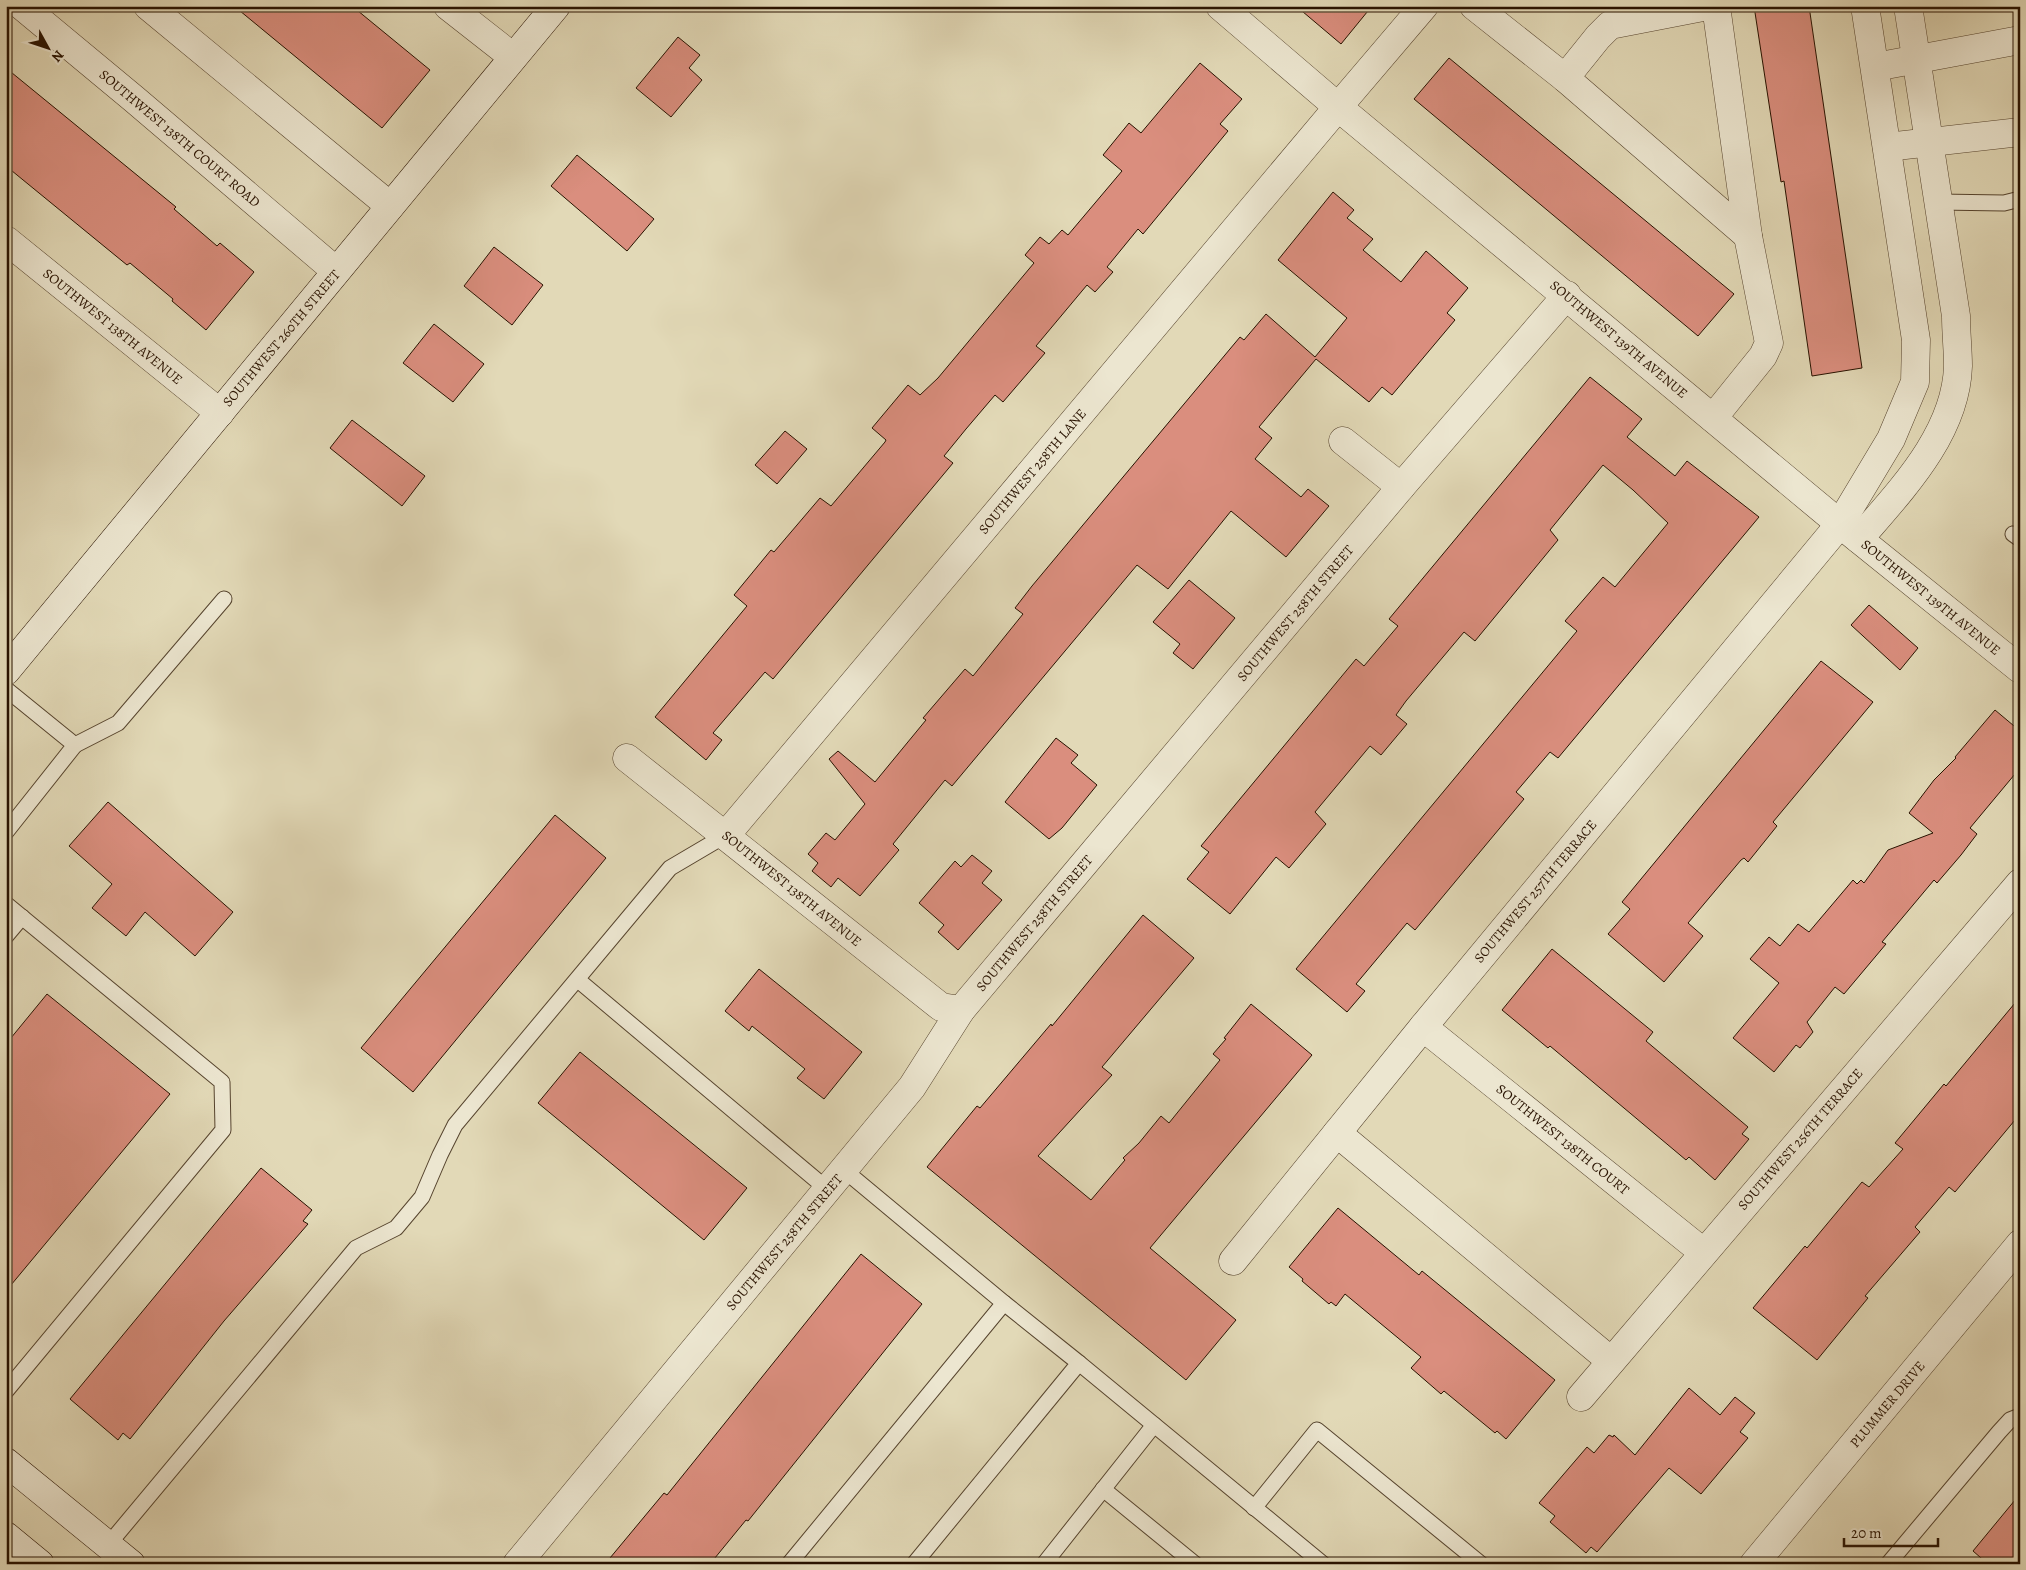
<svg xmlns="http://www.w3.org/2000/svg" width="2026" height="1570" font-family="Alegreya,serif">
  <style>
    .building { fill: #da8e7e; stroke: #281200 }
    .lines { fill: none; stroke-linecap: round; stroke-linejoin: round }
    .lane-casing { stroke: #56442e; stroke-width: 17 }
    .street-casing { stroke: #56442e; stroke-width: 29 }
    .secondary-casing { stroke: #281200; stroke-width: 29 }
    .lane { stroke: #ece6d0; stroke-width: 15 }
    .street { stroke: #ece6d0; stroke-width: 28 }
    .secondary { stroke: #ece6d0; stroke-width: 28 }
    .labels { text-anchor: middle; stroke-width: 4.5; stroke-linejoin: round; paint-order: stroke }
    .street-label { font-size: 14px; fill: #281200; stroke: #ece6d0 }
  </style>
  <rect width="100%" height="100%" fill="#e2d9b7"/>
  <filter id="stains"><feTurbulence type="fractalNoise" baseFrequency=".004" numOctaves="4"/><feColorMatrix values="0 0 0 0 .2 0 0 0 0 .09 0 0 0 0 .02 0 0 0 .5 -.17"/></filter>
  <radialGradient id="worn" r=".72"><stop offset=".6" stop-color="#630" stop-opacity="0"/><stop offset="1" stop-color="#630" stop-opacity=".3"/></radialGradient>
  <!-- building -->
  <g class="building">
    <path d="M 234,6 L 352,6 L 430,70 L 382,128 Z"/>
    <path d="M 1296,6 L 1372,6 L 1341,44 Z"/>
    <path d="M 1754,6 L 1809,6 L 1862,368 L 1812,376 L 1784,181 L 1781,182 Z"/>
    <path d="M 678,37 L 700,55 L 689,68 L 702,80 L 671,117 L 636,88 Z"/>
    <path d="M 1449,58 L 1734,294 L 1698,336 L 1414,99 Z"/>
    <path d="M 1200,63 L 1242,99 L 1220,124 L 1228,131 L 1143,234 L 1138,229 L 1107,267 L 1113,272 L 1095,292 L 1087,285 L 1036,346 L 1045,353 L 1003,402 L 995,395 L 966,429 L 944,456 L 953,463 L 773,679 L 765,672 L 713,733 L 722,740 L 706,760 L 655,717 L 747,606 L 734,595 L 771,550 L 774,552 L 820,498 L 831,506 L 885,442 L 886,440 L 872,428 L 908,385 L 920,395 L 938,378 L 1034,263 L 1025,255 L 1040,237 L 1049,244 L 1062,230 L 1068,235 L 1122,171 L 1103,155 L 1129,123 L 1141,133 Z"/>
    <path d="M 6,68 L 176,207 L 174,209 L 217,246 L 220,243 L 254,272 L 206,330 L 172,301 L 173,299 L 130,263 L 127,265 L 6,166 Z"/>
    <path d="M 577,155 L 654,219 L 627,251 L 551,186 Z"/>
    <path d="M 1333,192 L 1354,210 L 1347,218 L 1373,239 L 1363,250 L 1401,282 L 1426,251 L 1468,288 L 1447,313 L 1455,320 L 1392,395 L 1382,387 L 1369,402 L 1316,359 L 1259,427 L 1272,438 L 1255,459 L 1301,497 L 1308,489 L 1329,506 L 1286,557 L 1231,511 L 1168,589 L 1137,565 L 952,786 L 945,780 L 893,844 L 899,850 L 860,896 L 838,878 L 831,887 L 812,871 L 818,863 L 808,854 L 826,833 L 835,840 L 865,804 L 829,759 L 838,751 L 875,782 L 926,720 L 923,718 L 965,669 L 973,676 L 1023,614 L 1015,608 L 1032,586 L 1240,337 L 1244,340 L 1266,314 L 1315,357 L 1347,318 L 1278,260 Z"/>
    <path d="M 494,247 L 543,285 L 512,325 L 464,286 Z"/>
    <path d="M 434,324 L 484,364 L 453,402 L 403,363 Z"/>
    <path d="M 1590,377 L 1642,419 L 1627,437 L 1675,476 L 1687,461 L 1759,517 L 1558,758 L 1550,752 L 1516,792 L 1524,799 L 1415,930 L 1407,923 L 1356,984 L 1365,991 L 1347,1012 L 1296,969 L 1577,631 L 1565,621 L 1603,577 L 1615,587 L 1668,523 L 1633,490 L 1603,465 L 1550,530 L 1558,540 L 1475,641 L 1464,632 L 1406,701 L 1396,715 L 1407,724 L 1381,755 L 1370,746 L 1315,812 L 1326,824 L 1289,868 L 1276,857 L 1230,914 L 1187,879 L 1209,852 L 1201,846 L 1356,659 L 1364,666 L 1398,626 L 1389,619 Z"/>
    <path d="M 352,420 L 425,476 L 402,506 L 330,448 Z"/>
    <path d="M 785,431 L 807,449 L 777,484 L 755,465 Z"/>
    <path d="M 1189,580 L 1235,618 L 1193,669 L 1173,653 L 1180,644 L 1153,622 Z"/>
    <path d="M 1869,605 L 1918,648 L 1900,670 L 1851,625 Z"/>
    <path d="M 1821,661 L 1873,702 L 1773,822 L 1777,826 L 1748,862 L 1744,858 L 1741,860 L 1688,923 L 1703,936 L 1664,982 L 1608,934 L 1630,909 L 1622,902 Z"/>
    <path d="M 1995,710 L 2020,731 L 2020,768 L 1970,828 L 1977,834 L 1961,855 L 1937,883 L 1934,880 L 1882,942 L 1886,944 L 1844,994 L 1835,987 L 1807,1022 L 1813,1032 L 1800,1048 L 1796,1045 L 1774,1072 L 1733,1038 L 1779,983 L 1750,959 L 1769,937 L 1780,946 L 1798,924 L 1809,932 L 1853,880 L 1857,884 L 1861,880 L 1864,883 L 1888,850 L 1933,833 L 1909,813 L 1934,780 L 1956,758 L 1955,757 Z"/>
    <path d="M 1056,738 L 1078,755 L 1071,763 L 1097,785 L 1062,828 L 1049,839 L 1005,802 Z"/>
    <path d="M 108,802 L 233,912 L 195,956 L 145,912 L 126,936 L 92,908 L 112,884 L 69,846 Z"/>
    <path d="M 555,815 L 606,858 L 413,1092 L 361,1048 Z"/>
    <path d="M 972,855 L 992,871 L 982,883 L 1002,900 L 958,950 L 938,932 L 944,925 L 919,903 L 955,861 L 961,867 Z"/>
    <path d="M 1143,915 L 1194,958 L 1102,1067 L 1112,1075 L 1038,1156 L 1091,1200 L 1125,1160 L 1123,1158 L 1139,1143 L 1161,1116 L 1169,1123 L 1220,1060 L 1213,1054 L 1226,1039 L 1224,1038 L 1251,1004 L 1312,1055 L 1150,1248 L 1236,1320 L 1186,1380 L 927,1167 L 977,1106 L 980,1108 L 1051,1024 L 1052,1026 Z"/>
    <path d="M 1552,949 L 1653,1032 L 1646,1041 L 1748,1127 L 1742,1134 L 1749,1139 L 1715,1180 L 1689,1157 L 1686,1160 L 1550,1046 L 1548,1048 L 1502,1010 Z"/>
    <path d="M 759,969 L 862,1052 L 824,1099 L 797,1078 L 805,1069 L 752,1026 L 749,1031 L 725,1011 Z"/>
    <path d="M 47,994 L 170,1094 L 6,1291 L 6,1044 Z"/>
    <path d="M 2020,997 L 2020,1114 L 1955,1192 L 1949,1187 L 1915,1227 L 1920,1232 L 1865,1296 L 1868,1298 L 1817,1360 L 1753,1308 L 1805,1246 L 1807,1248 L 1862,1182 L 1869,1187 L 1903,1149 L 1895,1143 L 1944,1084 L 1946,1086 Z"/>
    <path d="M 580,1052 L 747,1188 L 704,1240 L 538,1103 Z"/>
    <path d="M 261,1168 L 312,1210 L 303,1221 L 308,1224 L 224,1321 L 130,1439 L 123,1433 L 118,1440 L 70,1399 Z"/>
    <path d="M 1338,1208 L 1419,1275 L 1422,1271 L 1555,1380 L 1506,1439 L 1497,1431 L 1495,1433 L 1444,1391 L 1441,1394 L 1411,1368 L 1421,1357 L 1345,1294 L 1336,1306 L 1331,1302 L 1329,1304 L 1302,1281 L 1303,1279 L 1289,1267 Z"/>
    <path d="M 861,1254 L 922,1304 L 748,1521 L 746,1520 L 710,1564 L 605,1564 L 664,1493 L 667,1495 Z"/>
    <path d="M 1689,1388 L 1720,1415 L 1735,1397 L 1755,1413 L 1740,1432 L 1748,1438 L 1701,1494 L 1669,1468 L 1597,1552 L 1591,1547 L 1586,1553 L 1550,1522 L 1555,1516 L 1539,1503 L 1587,1447 L 1594,1453 L 1609,1435 L 1613,1437 L 1614,1435 L 1635,1455 Z"/>
    <path d="M 2020,1494 L 2020,1564 L 1988,1564 L 1973,1551 Z"/>
  </g>
  <g class="lines">
    <!-- lane casing -->
    <g class="lane-casing">
      <g id="lane">
        <path d="M 1938,202 L 2004,203 L 2020,199"/>
        <path d="M 2013,534 L 2020,539"/>
        <path d="M 6,689 L 75,745 L 6,832"/>
        <path d="M 75,745 L 118,723 L 224,599"/>
        <path d="M 6,904 L 222,1082 L 223,1130 L 6,1391"/>
        <path d="M 6,936 L 22,917"/>
        <path d="M 578,980 L 827,1189"/>
        <path d="M 844,1170 L 1004,1303"/>
        <path d="M 1079,1363 L 1323,1564"/>
        <path d="M 1103,1489 L 1195,1564"/>
        <path d="M 1254,1508 L 1317,1430 L 1481,1564"/>
        <path d="M 108,1545 L 356,1248 L 396,1228 L 422,1197 L 440,1155 L 455,1125 L 670,868 L 726,835"/>
        <path d="M 789,1564 L 1004,1303 L 1079,1363 L 914,1564"/>
        <path d="M 1044,1564 L 1154,1425"/>
        <path d="M 1888,1564 L 1999,1432 L 2010,1420 L 2020,1416"/>
      </g>
    </g>
    <!-- street casing -->
    <g class="street-casing">
      <g id="street">
        <path d="M 22,6 L 134,99 L 336,271"/>
        <path d="M 148,6 L 390,206"/>
        <path d="M 448,6 L 513,57"/>
        <path d="M 1220,6 L 1338,107 L 1840,524 L 2020,669"/>
        <path d="M 1474,6 L 1565,78 L 1748,236"/>
        <path d="M 1875,67 L 2020,40"/>
        <path d="M 1565,78 L 1598,37 L 1610,25 L 1708,6"/>
        <path d="M 1887,147 L 2020,132"/>
        <path d="M 6,240 L 220,413"/>
        <path d="M 1713,418 L 1763,356 L 1769,343 L 1748,236 L 1716,6"/>
        <path d="M 1343,441 L 1401,487"/>
        <path d="M 1859,539 C 1901,490 1956,434 1958,366 C 1958,350 1956,333 1956,316 L 1908,6"/>
        <path d="M 627,758 L 941,1007 L 961,1010"/>
        <path d="M 726,835 L 1338,107 L 1424,6"/>
        <path d="M 1423,1027 L 1703,1252"/>
        <path d="M 1337,1133 L 1611,1361"/>
        <path d="M 1233,1261 L 1423,1027 L 1840,524 L 1891,439 L 1915,382 L 1916,340 L 1865,6"/>
        <path d="M 1581,1397 L 2020,883"/>
        <path d="M 517,1564 L 912,1087 L 961,1010 L 1401,487 L 1567,295"/>
        <path d="M 1754,1564 L 2020,1244"/>
      </g>
    </g>
    <!-- secondary casing -->
    <g class="secondary-casing">
      <g id="secondary">
        <path d="M 6,671 L 556,6"/>
        <path d="M 6,1462 L 131,1564"/>
        <path d="M 6,1536 L 40,1564"/>
      </g>
    </g>
    <!-- lane -->
    <use href="#lane" class="lane"/>
    <!-- street -->
    <use href="#street" class="street"/>
    <!-- secondary -->
    <use href="#secondary" class="secondary"/>
  </g>
  <g class="labels">
    <!-- street labels -->
    <g class="street-label">
      <text transform="translate(180 138) rotate(40)" y="5">SOUTHWEST 138TH COURT ROAD</text>
      <text transform="translate(113 326) rotate(39)" y="5">SOUTHWEST 138TH AVENUE</text>
      <text transform="translate(281 338) rotate(-50)" y="5">SOUTHWEST 260TH STREET</text>
      <text transform="translate(1619 339) rotate(40)" y="5">SOUTHWEST 139TH AVENUE</text>
      <text transform="translate(1032 471) rotate(-50)" y="5">SOUTHWEST 258TH LANE</text>
      <text transform="translate(1931 597) rotate(39)" y="5">SOUTHWEST 139TH AVENUE</text>
      <text transform="translate(1295 613) rotate(-50)" y="5">SOUTHWEST 258TH STREET</text>
      <text transform="translate(792 888) rotate(39)" y="5">SOUTHWEST 138TH AVENUE</text>
      <text transform="translate(1535 891) rotate(-50)" y="5">SOUTHWEST 257TH TERRACE</text>
      <text transform="translate(1034 923) rotate(-50)" y="5">SOUTHWEST 258TH STREET</text>
      <text transform="translate(1563 1139) rotate(39)" y="5">SOUTHWEST 138TH COURT</text>
      <text transform="translate(1800 1139) rotate(-49)" y="5">SOUTHWEST 256TH TERRACE</text>
      <text transform="translate(784 1242) rotate(-50)" y="5">SOUTHWEST 258TH STREET</text>
      <text transform="translate(1887 1404) rotate(-50)" y="5">PLUMMER DRIVE</text>
    </g>
  </g>
  <!-- margin -->
  <rect width="2026" height="1570" fill="none" stroke="#e2d9b7" stroke-width="25"/>
  <rect x="8" y="8" width="2011" height="1555" fill="none" stroke="#281200" stroke-width="2.5"/>
  <rect x="12" y="12" width="2001" height="1545" fill="none" stroke="#281200"/>
  <!-- north arrow -->
  <g transform="translate(48 48) rotate(130)" stroke="#ece6d0" stroke-width="4" paint-order="stroke">
  <path d="M0-4L9 19L0 12L-9 19Z" fill="#281200"/>
  <text y="-8" font-size="14" font-weight="bold" text-anchor="middle" fill="#281200">N</text>
  </g>
  <!-- scale -->
  <path d="M1844 1538v8h94v-8" fill="none" stroke="#281200" stroke-width="2.5"/>
  <text x="1851" y="1538" font-size="15" fill="#281200" stroke="#ece6d0" stroke-width="4" paint-order="stroke">20 m</text>
  <rect width="100%" height="100%" filter="url(#stains)"/>
  <rect width="100%" height="100%" fill="url(#worn)"/>
</svg>
